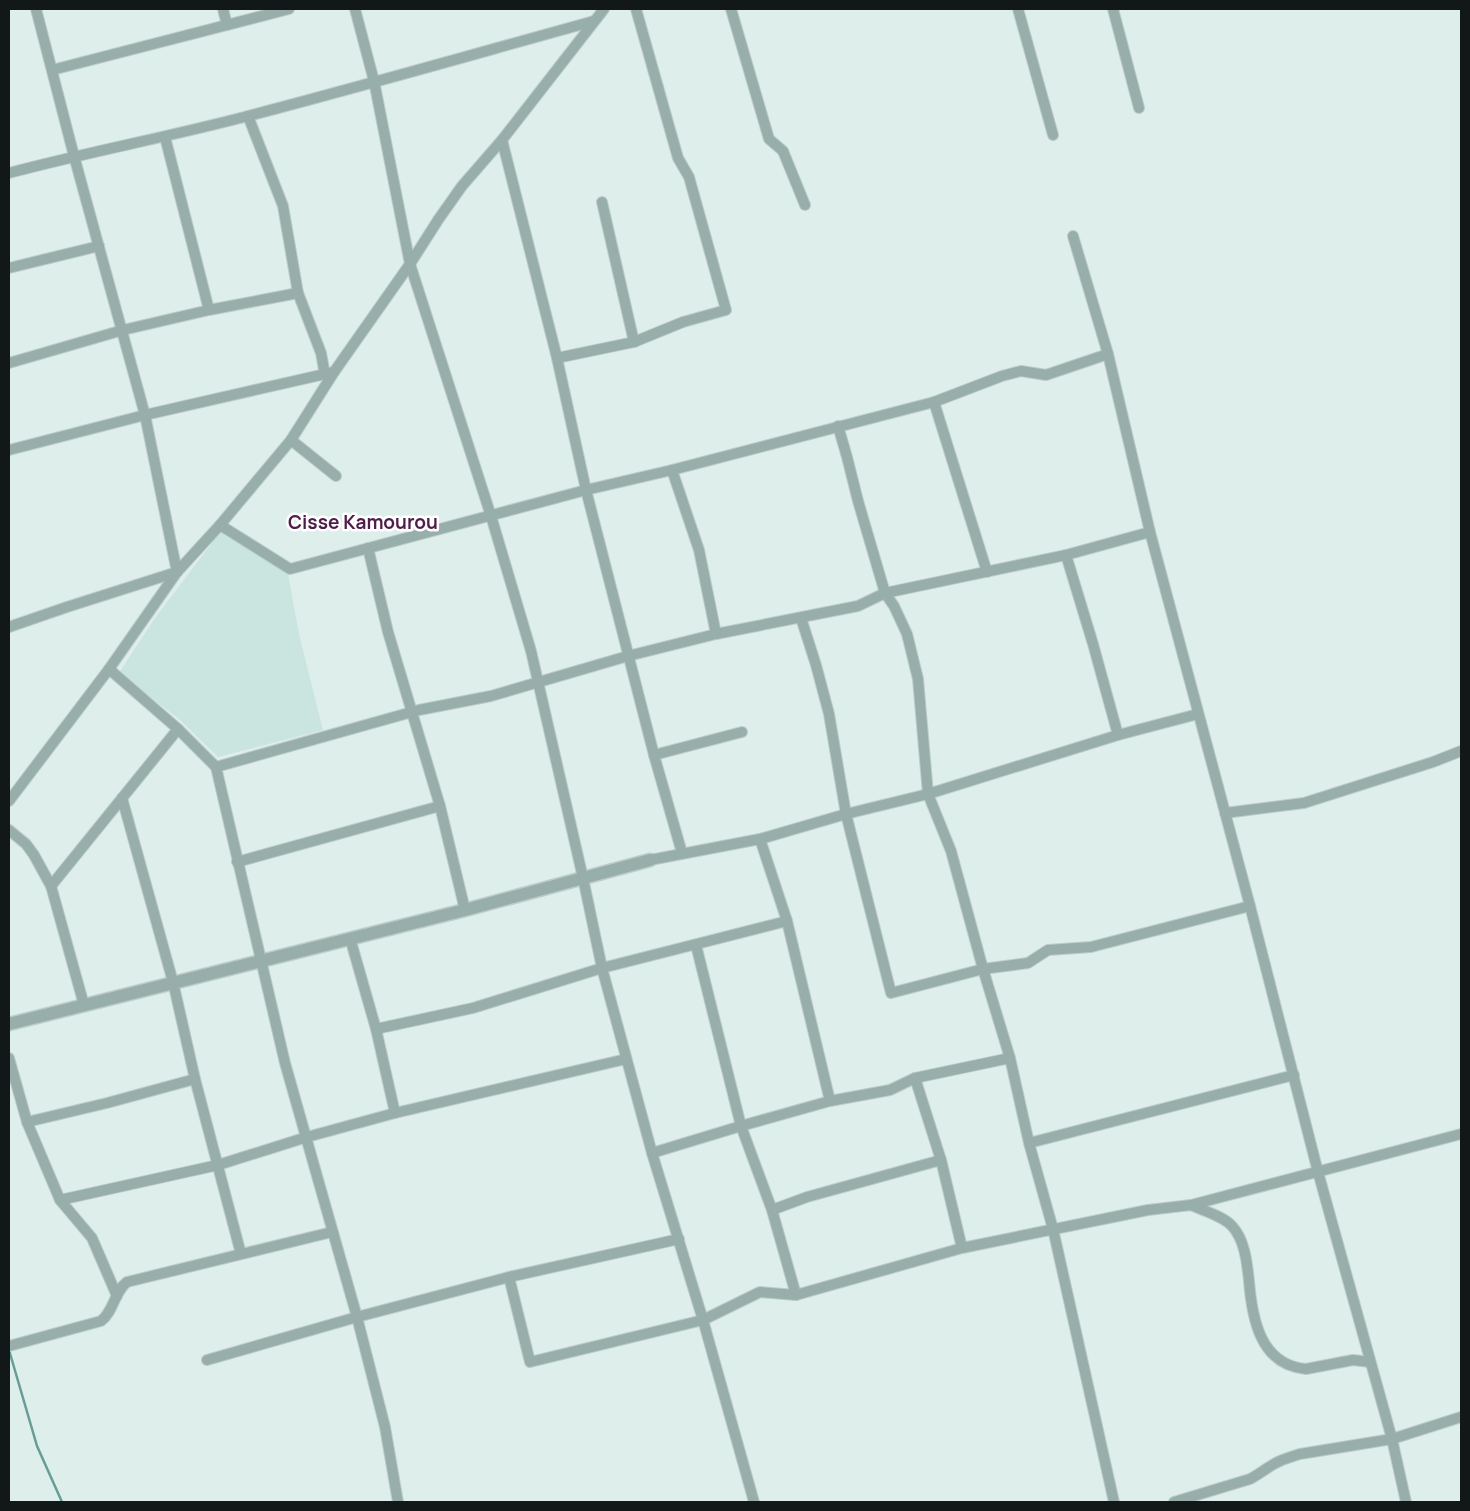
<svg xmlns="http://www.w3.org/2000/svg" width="1470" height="1511" font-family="Manrope,sans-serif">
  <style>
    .built { fill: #cae4df }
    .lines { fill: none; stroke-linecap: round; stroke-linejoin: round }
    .stream { stroke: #679d94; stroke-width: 2.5 }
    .minor-casing { stroke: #bdccc8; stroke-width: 12 }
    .tertiary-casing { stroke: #bdccc8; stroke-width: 15 }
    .minor { stroke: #97aeaa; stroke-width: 10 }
    .tertiary { stroke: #97aeaa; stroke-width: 12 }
    .labels { text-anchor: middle; stroke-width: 5; stroke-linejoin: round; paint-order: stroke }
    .quarter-label { font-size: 19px; font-weight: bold; fill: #501c4a; stroke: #fff }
  </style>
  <rect width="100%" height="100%" fill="#deeeea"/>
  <!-- built -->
  <path class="built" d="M 221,531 L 247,543 L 288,574 L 299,634 L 323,730 L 218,757 L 179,719 L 119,673 L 155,618 Z"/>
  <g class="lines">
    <!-- stream -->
    <path class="stream" d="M 9,1350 L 37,1446 L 62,1502"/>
    <!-- minor casing -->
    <g class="minor-casing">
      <g id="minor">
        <path d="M 36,9 L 74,156 L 145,415 L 177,572"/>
        <path d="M 223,9 L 227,25"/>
        <path d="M 355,9 L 374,81 L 410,264 L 491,516 L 531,651 L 583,878 L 602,968 L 652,1153 L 703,1320 L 754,1502"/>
        <path d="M 731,9 L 769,139 L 783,151 L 805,205"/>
        <path d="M 1018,9 L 1053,135"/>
        <path d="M 1113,9 L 1139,108"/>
        <path d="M 52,70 L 289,9"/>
        <path d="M 248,116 L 283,206 L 298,293 L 321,353 L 325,375"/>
        <path d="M 165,137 L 209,310"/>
        <path d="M 502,140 L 557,358 L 586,490 L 654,755 L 682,853"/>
        <path d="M 9,173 C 88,152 168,137 248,116 C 363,86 478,53 594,21"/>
        <path d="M 602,202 L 634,342"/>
        <path d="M 1073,236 L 1108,354 L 1150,532 L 1250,906 L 1318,1172 L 1392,1439 L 1406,1502"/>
        <path d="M 9,268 L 99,246"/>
        <path d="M 557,358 L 634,342 L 683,322 L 726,310 L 689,177 L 678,158 L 636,9"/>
        <path d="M 9,363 L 123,330 L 209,310 L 298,293"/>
        <path d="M 934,402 L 987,572"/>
        <path d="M 838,426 L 847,457 L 858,501 L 885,593 L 894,606 L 907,634 L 918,679 L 928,794 L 951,851 L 983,969 L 1010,1058 L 1029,1143 L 1053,1229 L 1114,1502"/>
        <path d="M 291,440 L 336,476"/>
        <path d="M 9,450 L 145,415 L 334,372"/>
        <path d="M 220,525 L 290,569 L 586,490 L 672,470 L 934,402 L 1002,376 L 1021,371 L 1046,375 L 1108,354"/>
        <path d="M 368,548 L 388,632 L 440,806 L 465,910"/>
        <path d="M 801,618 L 816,665 L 829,714 L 846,814 L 891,993 L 983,969 L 1028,963 L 1048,950 L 1091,947 L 1250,906"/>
        <path d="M 9,627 L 67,607 L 177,572"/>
        <path d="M 716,634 L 858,606 L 885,593 L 1066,555"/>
        <path d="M 109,669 L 178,729 L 216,767 L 285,1063 L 357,1317 L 385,1427 L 398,1502"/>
        <path d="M 1118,735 L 1198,714"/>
        <path d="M 654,755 L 742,732"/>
        <path d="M 216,767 L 419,710 L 491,696 L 628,656 L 716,634 L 699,550 L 672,470"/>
        <path d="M 122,798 L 173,982 L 195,1079 L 241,1254"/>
        <path d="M 9,801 L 109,669 L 177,572 L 220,525 L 291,440 L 334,372 L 410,264 L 438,220 L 462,186 L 502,140 L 604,9"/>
        <path d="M 1225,813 L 1304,803 L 1433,762 L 1461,751"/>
        <path d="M 9,830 L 26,844 L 34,855 L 51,886 L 84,1005"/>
        <path d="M 760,839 L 787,921 L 830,1101"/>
        <path d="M 650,860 L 760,839 L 846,814 L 928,794 L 1118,735 L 1093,644 L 1066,555 L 1150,532"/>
        <path d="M 237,862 L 440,806"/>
        <path d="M 51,886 L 178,729"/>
        <path d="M 350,938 L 376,1029 L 395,1113"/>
        <path d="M 696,945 L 741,1126 L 772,1210 L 796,1295"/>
        <path d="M 376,1029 L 473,1008 L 602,968 L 787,921"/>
        <path d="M 9,1058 L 27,1122 L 60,1200 L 92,1238 L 117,1296"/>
        <path d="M 915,1078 L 941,1160 L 962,1248"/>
        <path d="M 27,1122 L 107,1103 L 195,1079"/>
        <path d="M 1029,1143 L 1294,1075"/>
        <path d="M 652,1153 L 741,1126 L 830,1101 L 890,1090 L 915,1078 L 1010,1058"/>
        <path d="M 60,1200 L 218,1165 L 307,1137 L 395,1113 L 626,1059"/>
        <path d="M 1191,1205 C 1204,1211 1223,1216 1232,1226 C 1245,1240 1247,1263 1249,1281 C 1252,1318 1260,1365 1306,1369 L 1353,1360 L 1370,1362"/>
        <path d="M 772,1210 L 807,1197 L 941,1160"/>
        <path d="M 509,1277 L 530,1362 L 703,1320 L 760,1292 L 796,1295 L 962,1248 L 1148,1210 L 1191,1205 L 1461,1134"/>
        <path d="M 9,1346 L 101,1321 C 114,1311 114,1292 127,1282 L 332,1232"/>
        <path d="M 207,1360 L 357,1317 L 509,1277 L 679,1239"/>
        <path d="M 1174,1502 L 1250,1479 C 1258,1475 1265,1469 1274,1464 C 1282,1459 1291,1457 1300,1454 L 1392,1439 L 1461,1417"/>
      </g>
    </g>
    <!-- tertiary casing -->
    <g class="tertiary-casing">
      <path id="tertiary" d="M 9,1024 L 465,910 L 650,860"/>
    </g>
    <!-- minor -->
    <use href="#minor" class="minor"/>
    <!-- tertiary -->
    <use href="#tertiary" class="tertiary"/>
  </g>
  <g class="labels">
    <!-- quarter labels -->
    <g class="quarter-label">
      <text x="363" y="529">Cisse Kamourou</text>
    </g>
  </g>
  <!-- border -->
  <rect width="1470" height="1511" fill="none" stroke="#121817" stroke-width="20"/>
</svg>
